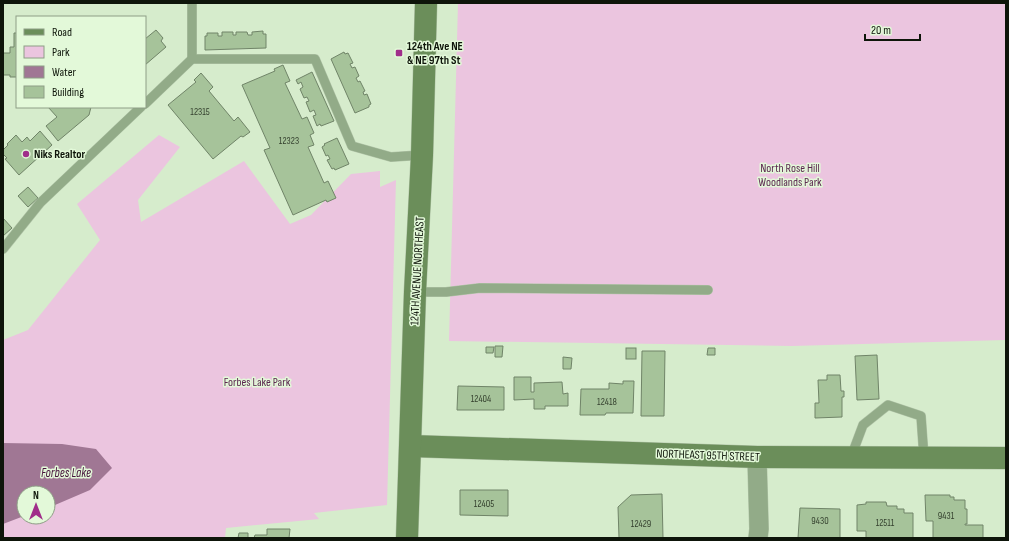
<svg xmlns="http://www.w3.org/2000/svg" width="1009" height="541" font-family="'Sofia Sans Condensed',sans-serif">
  <style>
    .green { fill: #ebc5df; fill-rule: evenodd }
    .water { fill: #a07794 }
    .building { fill: #a6c39a; stroke: #708468 }
    .lines { fill: none; stroke-linecap: round; stroke-linejoin: round }
    .lane-casing { stroke: #b2c5a9; stroke-width: 10 }
    .street-casing { stroke: #b2c5a9; stroke-width: 20 }
    .secondary-casing { stroke: #b2c5a9; stroke-width: 23 }
    .lane { stroke: #92ab88; stroke-width: 9 }
    .street { stroke: #92ab88; stroke-width: 19 }
    .secondary { stroke: #6b8e5a; stroke-width: 22 }
    .poi-dot { fill: #a02e8a; stroke: #e3f9d9; stroke-width: 1.5 }
    .labels { text-anchor: middle; stroke-width: 3; stroke-linejoin: round; paint-order: stroke }
    .number-label { font-size: 10px; fill: #34402e }
    .poi-label { font-size: 12px; font-weight: bold; fill: #0e150a; stroke: #e3f9d9; text-anchor: start }
    .park-label { font-size: 12px; fill: #5b264f; stroke: #e3f9d9 }
    .street-label { font-size: 12px; fill: #0e150a; stroke: #e3f9d9 }
    .water-label { font-size: 13px; font-style: italic; fill: #46123b; stroke: #e3f9d9 }
  </style>
  <rect width="100%" height="100%" fill="#d6eccc"/>
  <!-- green -->
  <g class="green">
    <path d="M 458,3 L 1006,3 L 1006,436 L 1005,340 L 792,346 L 449,341 Z"/>
    <path d="M 159,135 L 180,147 L 138,200 L 141,222 L 244,161 L 290,224 L 311,215 L 351,174 L 380,171 L 380,187 L 396,180 L 387,505 L 314,513 L 319,519 L 226,528 L 225,538 L 3,538 L 3,340 L 28,330 L 100,240 L 77,204 ZM 24,493 L 48,493 L 48,517 L 24,517 Z"/>
  </g>
  <!-- water -->
  <path class="water" d="M 3,443 L 62,444 L 96,449 L 112,468 L 90,490 L 48,508 L 48,493 L 24,493 L 24,516 L 3,524 Z"/>
  <!-- building -->
  <g class="building">
    <path d="M 156,30 L 163,38 L 161,41 L 166,47 L 145,65 L 145,39 Z"/>
    <path d="M 263,31 L 263,34 L 266,34 L 266,48 L 205,50 L 205,36 L 207,36 L 207,33 L 218,33 L 218,36 L 222,36 L 222,32 L 233,32 L 233,35 L 236,35 L 236,32 L 247,32 L 248,35 L 252,35 L 252,32 Z"/>
    <path d="M 14,33 L 17,33 L 17,77 L 10,77 L 10,75 L 3,75 L 3,53 L 10,53 L 10,47 L 14,47 Z"/>
    <path d="M 344,52 L 345,54 L 348,53 L 353,63 L 350,64 L 352,68 L 355,67 L 359,76 L 356,78 L 358,82 L 360,81 L 365,91 L 363,92 L 364,95 L 367,94 L 371,104 L 369,105 L 369,107 L 355,113 L 331,59 Z"/>
    <path d="M 283,65 L 290,81 L 285,83 L 302,119 L 307,117 L 314,133 L 310,135 L 314,145 L 308,147 L 324,183 L 328,181 L 336,198 L 327,202 L 326,200 L 293,215 L 264,150 L 270,148 L 242,85 L 275,71 L 274,69 Z"/>
    <path d="M 312,72 L 334,121 L 321,126 L 320,124 L 317,126 L 313,116 L 316,115 L 314,110 L 310,112 L 306,102 L 309,101 L 307,97 L 304,98 L 300,89 L 303,87 L 301,82 L 298,84 L 296,80 Z"/>
    <path d="M 201,73 L 213,87 L 209,91 L 234,121 L 238,117 L 250,132 L 243,137 L 241,136 L 213,159 L 168,105 L 196,82 L 194,80 Z"/>
    <path d="M 48,107 L 91,107 L 89,115 L 58,141 L 46,126 L 57,117 Z"/>
    <path d="M 40,131 L 52,145 L 19,175 L 5,159 L 7,158 L 3,154 L 3,150 L 8,145 L 7,144 L 16,135 L 22,142 L 27,137 L 30,141 Z"/>
    <path d="M 337,138 L 349,164 L 335,170 L 334,168 L 332,169 L 327,160 L 330,159 L 328,155 L 326,156 L 322,147 L 325,145 L 324,144 Z"/>
    <path d="M 28,187 L 38,198 L 28,207 L 18,196 Z"/>
    <path d="M 3,218 L 12,228 L 3,236 Z"/>
    <path d="M 495,346 L 503,346 L 502,357 L 495,357 Z"/>
    <path d="M 486,347 L 494,347 L 493,353 L 486,353 Z"/>
    <rect x="626" y="348" width="10" height="11"/>
    <path d="M 708,348 L 715,348 L 715,355 L 707,355 Z"/>
    <path d="M 642,351 L 665,351 L 664,416 L 641,416 Z"/>
    <path d="M 877,355 L 879,399 L 857,400 L 855,356 Z"/>
    <path d="M 563,357 L 572,358 L 571,369 L 563,369 Z"/>
    <path d="M 827,375 L 840,375 L 841,391 L 844,391 L 844,397 L 842,397 L 842,417 L 815,418 L 815,403 L 819,403 L 818,380 L 827,380 Z"/>
    <path d="M 514,377 L 531,377 L 531,392 L 534,392 L 534,383 L 562,382 L 563,394 L 568,393 L 568,406 L 545,406 L 545,409 L 534,409 L 534,399 L 514,400 Z"/>
    <path d="M 623,381 L 634,381 L 633,413 L 606,413 L 605,415 L 580,415 L 581,389 L 609,389 L 609,383 L 623,384 Z"/>
    <path d="M 458,386 L 504,387 L 504,410 L 457,410 Z"/>
    <path d="M 460,490 L 508,490 L 508,516 L 460,515 Z"/>
    <path d="M 662,494 L 663,538 L 619,538 L 618,507 L 631,495 Z"/>
    <path d="M 925,495 L 950,495 L 950,497 L 954,497 L 954,500 L 965,500 L 965,509 L 967,509 L 967,524 L 965,524 L 965,525 L 983,525 L 983,538 L 933,538 L 933,521 L 926,521 Z"/>
    <path d="M 866,502 L 886,502 L 887,506 L 897,506 L 897,509 L 904,509 L 904,513 L 913,513 L 913,538 L 866,538 L 866,531 L 857,531 L 857,505 L 866,504 Z"/>
    <path d="M 800,508 L 840,509 L 840,538 L 798,538 Z"/>
    <path d="M 267,529 L 290,529 L 289,538 L 254,538 L 255,535 L 267,535 Z"/>
    <path d="M 239,533 L 248,533 L 248,538 L 238,538 Z"/>
  </g>
  <g class="lines">
    <!-- lane casing -->
    <g class="lane-casing">
      <g id="lane">
        <path d="M 192,59 L 192,3"/>
        <path d="M 145,104 L 192,59 L 315,59 L 352,146 L 391,157 L 422,155"/>
        <path d="M 3,249 L 40,203 L 141,107"/>
        <path d="M 415,292 L 446,292 L 480,288 L 708,290"/>
        <path d="M 851,457 L 863,425 L 888,405 L 921,416 L 924,458"/>
      </g>
    </g>
    <!-- street casing -->
    <g class="street-casing">
      <path id="street" d="M 757,457 L 759,529 L 758,538"/>
    </g>
    <!-- secondary casing -->
    <g class="secondary-casing">
      <g id="secondary">
        <path d="M 411,446 L 757,457 L 1006,458"/>
        <path d="M 407,538 L 415,292 L 422,155 L 426,3"/>
      </g>
    </g>
    <!-- lane -->
    <use href="#lane" class="lane"/>
    <!-- street -->
    <use href="#street" class="street"/>
    <!-- secondary -->
    <use href="#secondary" class="secondary"/>
  </g>
  <!-- markers -->
  <g class="poi-dot">
    <rect x="395" y="49" width="8" height="8" rx="2"/>
    <circle cx="26" cy="154" r="4"/>
  </g>
  <g class="labels">
    <!-- number labels -->
    <g class="number-label">
      <text x="200" y="115">12315</text>
      <text x="289" y="144">12323</text>
      <text x="481" y="402">12404</text>
      <text x="607" y="405">12418</text>
      <text x="484" y="507">12405</text>
      <text x="946" y="519">9431</text>
      <text x="820" y="524">9430</text>
      <text x="885" y="526">12511</text>
      <text x="641" y="527">12429</text>
    </g>
    <!-- poi labels -->
    <g class="poi-label">
      <text x="407" y="50">124th Ave NE<tspan x="407" dy="14">&amp; NE 97th St</tspan></text>
      <text x="34" y="158">Niks Realtor</text>
    </g>
    <!-- park labels -->
    <g class="park-label">
      <text x="790" y="172">North Rose Hill<tspan x="790" dy="14">Woodlands Park</tspan></text>
      <text x="257" y="386">Forbes Lake Park</text>
    </g>
    <!-- street labels -->
    <g class="street-label">
      <text transform="translate(417 271) rotate(-87)" y="4">124TH AVENUE NORTHEAST</text>
      <text transform="translate(708 455) rotate(2)" y="4">NORTHEAST 95TH STREET</text>
    </g>
    <!-- water labels -->
    <g class="water-label">
      <text x="66" y="477">Forbes Lake</text>
    </g>
  </g>
  <!-- border -->
  <rect width="1009" height="541" fill="none" stroke="#0e150a" stroke-width="8"/>
  <!-- legend -->
  <rect x="16" y="16" width="130" height="92" fill="#e3f9d9" stroke="#8e9e86"/>
  <rect x="24" y="29" width="20" height="6" fill="#6b8e5a" stroke="#8e9e86"/>
  <text x="52" y="36" font-size="12" fill="#0e150a">Road</text>
  <rect x="24" y="46" width="20" height="12" fill="#ebc5df" stroke="#8e9e86"/>
  <text x="52" y="56" font-size="12" fill="#0e150a">Park</text>
  <rect x="24" y="66" width="20" height="12" fill="#a07794" stroke="#8e9e86"/>
  <text x="52" y="76" font-size="12" fill="#0e150a">Water</text>
  <rect x="24" y="86" width="20" height="12" fill="#a6c39a" stroke="#8e9e86"/>
  <text x="52" y="96" font-size="12" fill="#0e150a">Building</text>
  <!-- north arrow -->
  <g transform="translate(36 505)"><circle r="19" fill="#e3f9d9" stroke="#8e9e86"/>
  <path d="M0-3L7 15L0 10L-7 15Z" fill="#a02e8a"/>
  <text y="-6" font-size="11" font-weight="bold" text-anchor="middle" fill="#0e150a">N</text>
  </g>
  <!-- scale -->
  <path d="M865 34v6h55v-6" fill="none" stroke="#0e150a" stroke-width="2"/>
  <text x="871" y="34" font-size="12" fill="#0e150a" stroke="#e3f9d9" stroke-width="3" paint-order="stroke">20 m</text>
</svg>
